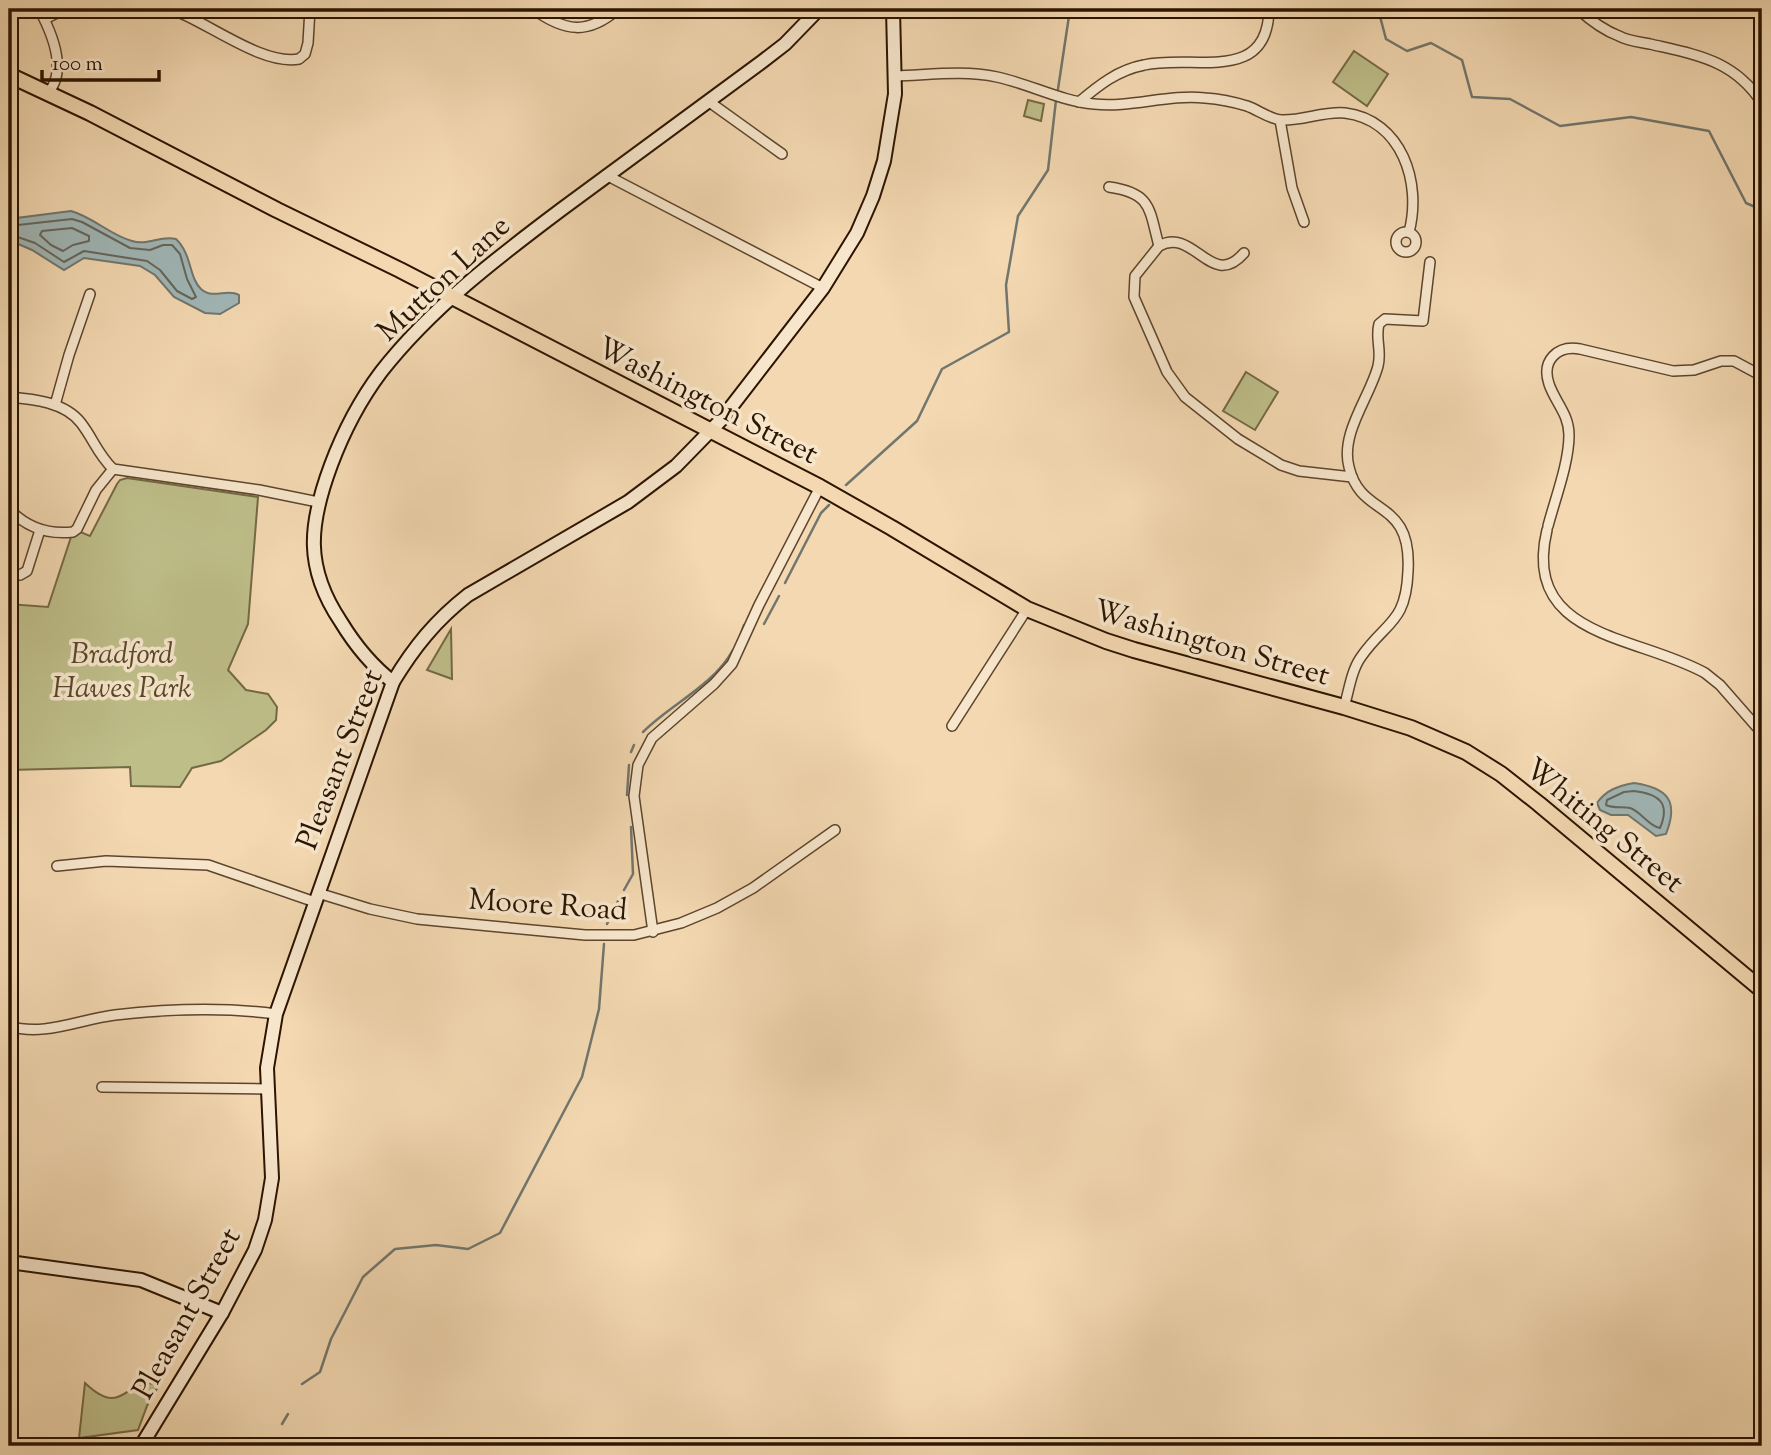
<svg xmlns="http://www.w3.org/2000/svg" width="1771" height="1455" font-family="'Sorts Mill Goudy',serif">
  <style>
    .green { fill: #bebe89; stroke: #746944; stroke-width: 2 }
    .water { fill: #a0b7b7; stroke: #71766e; stroke-width: 2 }
    .lines { fill: none; stroke-linecap: round; stroke-linejoin: round }
    .shore { stroke: #66665c; stroke-width: 2 }
    .stream { stroke: #71766e; stroke-width: 2.5 }
    .street-casing { stroke: #5d452c; stroke-width: 12 }
    .secondary-casing { stroke: #2b1400; stroke-width: 16 }
    .primary-casing { stroke: #2b1400; stroke-width: 18 }
    .street { stroke: #f7e6cc; stroke-width: 9 }
    .secondary { stroke: #f7e6cc; stroke-width: 12 }
    .primary { stroke: #f3d8b1; stroke-width: 14 }
    .labels { text-anchor: middle; stroke-width: 7; stroke-linejoin: round; paint-order: stroke }
    .street-label { font-size: 30px; fill: #2b1400; stroke: #f7e6cc }
    .park-label { font-size: 30px; font-style: italic; fill: #574729; stroke: #f7e6cc }
  </style>
  <rect width="100%" height="100%" fill="#f3d8b1"/>
  <filter id="stains"><feTurbulence type="fractalNoise" baseFrequency=".00286" numOctaves="4"/><feColorMatrix values="0 0 0 0 .2 0 0 0 0 .09 0 0 0 0 .02 0 0 0 .5 -.17"/></filter>
  <radialGradient id="worn" r=".72"><stop offset=".6" stop-color="#630" stop-opacity="0"/><stop offset="1" stop-color="#630" stop-opacity=".3"/></radialGradient>
  <!-- green -->
  <g class="green">
    <path d="M 1354,51 L 1388,74 L 1367,106 L 1333,82 Z"/>
    <path d="M 1028,100 L 1044,104 L 1041,121 L 1024,116 Z"/>
    <path d="M 1246,372 L 1278,392 L 1255,430 L 1223,411 Z"/>
    <path d="M 127,478 L 258,497 L 248,624 L 228,670 L 246,690 L 268,694 L 277,707 L 276,720 L 266,730 L 221,761 L 192,768 L 180,787 L 131,786 L 130,767 L 9,770 L 9,604 L 48,607 L 72,534 L 78,531 L 90,536 L 117,484 L 120,480 Z"/>
    <path d="M 451,629 L 452,679 L 427,670 Z"/>
    <path d="M 85,1383 C 125,1421 124,1374 159,1385 L 147,1406 L 138,1430 L 79,1438 Z"/>
  </g>
  <!-- water -->
  <g class="water">
    <path d="M 71,211 C 93,217 110,235 132,241 C 148,246 160,235 176,239 C 192,254 189,278 201,289 C 213,300 227,288 239,295 L 239,303 L 220,314 L 205,313 L 174,297 L 155,275 L 140,266 L 84,258 L 64,270 L 32,250 L 9,240 L 9,219 Z"/>
    <path d="M 1634,783 C 1668,788 1679,801 1666,834 L 1656,836 L 1628,815 L 1611,815 L 1600,810 L 1597,803 C 1606,790 1618,786 1634,783 Z"/>
  </g>
  <g class="lines">
    <!-- shore -->
    <g class="shore">
      <path d="M 9,226 L 72,219 L 82,222 L 130,248 L 150,250 L 163,245 L 172,245 L 180,254 L 187,279 L 196,297 L 192,299 L 177,291 L 160,270 L 147,261 L 84,251 L 64,262 L 35,243 L 9,234"/>
      <path d="M 72,228 L 89,236 L 89,241 L 73,245 L 63,251 L 51,245 L 40,235 L 42,231 Z"/>
      <path d="M 1634,791 C 1658,794 1671,802 1660,828 C 1648,826 1642,812 1630,808 C 1622,806 1614,809 1606,805 L 1607,800 L 1624,792 Z"/>
    </g>
    <!-- stream -->
    <g class="stream">
      <path d="M 1378,9 L 1386,39 L 1407,51 L 1431,43 L 1462,60 L 1472,97 L 1510,99 L 1560,126 L 1631,117 L 1709,131 L 1746,203 L 1762,210"/>
      <path d="M 1058,89 L 1069,16 L 1080,9"/>
      <path d="M 846,485 L 917,421 L 942,369 L 1009,332 L 1006,285 L 1018,216 L 1048,170 L 1056,100"/>
      <path d="M 785,583 L 821,513 L 829,505"/>
      <path d="M 764,624 L 779,596"/>
      <path d="M 741,634 L 744,625"/>
      <path d="M 643,732 C 672,703 712,687 733,650"/>
      <path d="M 631,752 L 634,745"/>
      <path d="M 627,795 L 629,765"/>
      <path d="M 624,890 L 633,874 L 631,827"/>
      <path d="M 607,924 L 618,901"/>
      <path d="M 302,1384 L 320,1372 L 331,1339 L 363,1277 L 395,1249 L 436,1245 L 468,1249 L 500,1233 L 582,1077 L 599,1009 L 604,944"/>
      <path d="M 282,1424 L 288,1414"/>
      <path d="M 276,1446 L 277,1439"/>
    </g>
    <!-- street casing -->
    <g class="street-casing">
      <g id="street">
        <path d="M 39,9 C 52,33 68,70 48,93"/>
        <path d="M 171,9 C 206,21 262,66 299,59 L 305,54 L 308,43 L 310,9"/>
        <path d="M 533,9 C 565,32 588,35 618,9"/>
        <path d="M 1578,9 C 1590,20 1603,30 1619,36 C 1628,41 1640,42 1650,44 C 1697,55 1734,60 1762,103"/>
        <path d="M 45,19 L 65,9"/>
        <path d="M 896,76 C 929,75 964,70 997,77 C 1030,84 1060,101 1094,104 C 1131,108 1168,94 1205,98 C 1219,99 1234,102 1247,106 C 1258,110 1270,119 1281,120 C 1303,121 1323,111 1345,113 C 1402,120 1422,183 1409,232"/>
        <path d="M 708,101 L 782,154"/>
        <path d="M 1079,102 C 1099,85 1118,70 1144,65 C 1193,54 1268,85 1269,9"/>
        <path d="M 1280,120 L 1292,188 L 1304,222"/>
        <path d="M 606,175 L 823,288"/>
        <path d="M 1109,187 C 1152,193 1149,209 1159,246 C 1194,226 1211,291 1244,253"/>
        <circle cx="1406" cy="242" r="10"/>
        <path d="M 1159,246 L 1135,276 L 1134,297 L 1167,372 L 1185,397 L 1238,439 L 1281,465 L 1299,471 L 1352,477"/>
        <path d="M 9,397 C 33,399 65,402 81,423 C 94,440 97,453 113,469 L 259,490 L 318,502"/>
        <path d="M 55,405 L 69,355 L 90,294"/>
        <path d="M 9,509 C 26,527 47,535 73,532 L 77,529 L 96,490 L 113,469"/>
        <path d="M 1548,526 C 1555,499 1569,463 1569,435 C 1569,414 1555,402 1549,384 C 1541,360 1558,345 1580,349 L 1673,371 L 1694,370 L 1721,361 L 1734,361 L 1762,376"/>
        <path d="M 1547,530 C 1521,638 1637,635 1705,673 L 1720,685 L 1762,733"/>
        <path d="M 9,575 L 20,575 L 27,571 L 40,530"/>
        <path d="M 1344,707 C 1349,691 1351,671 1361,657 C 1386,621 1406,624 1408,571 C 1412,497 1361,519 1349,467 C 1340,433 1370,397 1378,366 C 1382,351 1375,338 1379,324 L 1385,319 L 1423,321 L 1430,262"/>
        <path d="M 952,726 L 1027,609"/>
        <path d="M 57,866 L 106,861 L 208,865 L 315,902"/>
        <path d="M 318,893 L 370,909 L 417,919 L 585,935 L 634,935 L 681,923 L 717,908 L 753,888 L 835,830"/>
        <path d="M 653,932 L 634,796 L 638,765 L 652,738 L 714,684 L 732,664 L 759,605 L 820,487"/>
        <path d="M 9,1026 C 44,1037 80,1019 115,1015 C 168,1009 223,1007 276,1014"/>
        <path d="M 102,1087 L 267,1089"/>
      </g>
    </g>
    <!-- secondary casing -->
    <g class="secondary-casing">
      <g id="secondary">
        <path d="M 393,682 C 371,665 355,645 341,622 C 304,567 309,524 331,465 C 343,433 360,400 381,372 C 431,308 498,257 562,209 C 629,159 696,110 763,61 L 785,44 L 819,9"/>
        <path d="M 9,1262 L 141,1280 L 222,1313"/>
        <path d="M 141,1446 L 222,1313 L 255,1250 L 265,1220 L 272,1178 L 267,1068 L 276,1014 L 393,682 C 414,647 436,620 468,595 L 628,502 L 676,466 L 721,420 L 823,288 L 857,233 L 873,196 L 884,161 L 895,94 L 893,9"/>
      </g>
    </g>
    <!-- primary casing -->
    <g class="primary-casing">
      <path id="primary" d="M 9,75 L 90,113 L 277,210 L 400,270 L 820,487 L 892,528 L 1027,609 L 1106,641 L 1134,650 L 1344,707 L 1411,728 L 1466,752 L 1501,774 L 1539,804 L 1762,990"/>
    </g>
    <!-- street -->
    <use href="#street" class="street"/>
    <!-- secondary -->
    <use href="#secondary" class="secondary"/>
    <!-- primary -->
    <use href="#primary" class="primary"/>
  </g>
  <g class="labels">
    <!-- street labels -->
    <g class="street-label">
      <text transform="translate(443 278) rotate(-43)" y="10">Mutton Lane</text>
      <text transform="translate(708 400) rotate(27)" y="10">Washington Street</text>
      <text transform="translate(1212 642) rotate(16)" y="10">Washington Street</text>
      <text transform="translate(339 759) rotate(-69)" y="10">Pleasant Street</text>
      <text transform="translate(1605 825) rotate(39)" y="10">Whiting Street</text>
      <text transform="translate(548 904) rotate(4)" y="10">Moore Road</text>
      <text transform="translate(186 1313) rotate(-61)" y="10">Pleasant Street</text>
    </g>
    <!-- park labels -->
    <g class="park-label">
      <text x="122" y="663">Bradford<tspan x="122" dy="34">Hawes Park</tspan></text>
    </g>
  </g>
  <!-- margin -->
  <rect width="1771" height="1455" fill="none" stroke="#f3d8b1" stroke-width="35"/>
  <rect x="10" y="10" width="1750" height="1434" fill="none" stroke="#2b1400" stroke-width="3.5"/>
  <rect x="18" y="18" width="1736" height="1420" fill="none" stroke="#2b1400" stroke-width="2"/>
  <!-- scale -->
  <path d="M42 70v10h117v-10" fill="none" stroke="#2b1400" stroke-width="3.5"/>
  <text x="52" y="70" font-size="21" fill="#2b1400" stroke="#f7e6cc" stroke-width="5" paint-order="stroke">100 m</text>
  <rect width="100%" height="100%" filter="url(#stains)"/>
  <rect width="100%" height="100%" fill="url(#worn)"/>
</svg>
